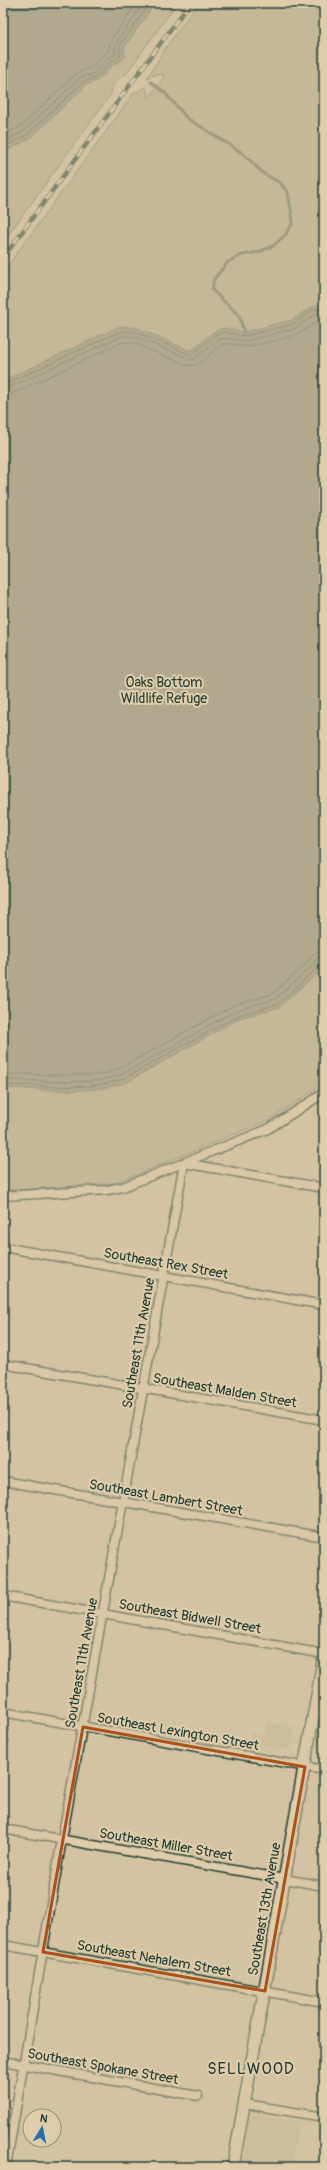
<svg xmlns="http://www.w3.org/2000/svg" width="327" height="2170" font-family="Pangolin,sans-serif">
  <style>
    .built { fill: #c3b698 }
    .green { fill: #b2aa8e; stroke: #687461 }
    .water { fill: #868a74; stroke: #5d6b5a }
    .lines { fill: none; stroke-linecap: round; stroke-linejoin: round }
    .shore { stroke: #485c4e; stroke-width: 1 }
    .stream { stroke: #5d6b5a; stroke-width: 3 }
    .street-casing { stroke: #1f3d34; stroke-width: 11 }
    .secondary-casing { stroke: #1f3d34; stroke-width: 14 }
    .street { stroke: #dfccaa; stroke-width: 8 }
    .secondary { stroke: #dfccaa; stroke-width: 11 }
    .rail-casing { stroke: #1f3d34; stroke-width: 4.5 }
    .rail { stroke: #dfccaa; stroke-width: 3; stroke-dasharray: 9; stroke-linecap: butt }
    .marked { fill: none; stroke: #ac5118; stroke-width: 3; stroke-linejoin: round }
    .labels { text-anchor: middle; stroke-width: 4; stroke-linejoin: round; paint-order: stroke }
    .park-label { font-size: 14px; fill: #264238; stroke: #dfccaa }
    .street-label { font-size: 14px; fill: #1f3d34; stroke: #dfccaa }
    .quarter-label { font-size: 16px; letter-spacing: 1px; fill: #1f3d34; stroke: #dfccaa }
  </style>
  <rect width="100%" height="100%" fill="#d4c3a3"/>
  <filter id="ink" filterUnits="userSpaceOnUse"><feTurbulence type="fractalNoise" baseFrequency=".025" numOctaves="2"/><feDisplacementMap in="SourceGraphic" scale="8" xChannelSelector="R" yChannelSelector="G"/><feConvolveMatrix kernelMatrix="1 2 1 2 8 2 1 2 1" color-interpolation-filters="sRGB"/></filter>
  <g filter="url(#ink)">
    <!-- built -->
    <g class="built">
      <path d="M 267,1722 L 295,1727 L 291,1750 L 250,1743 L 251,1733 L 265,1735 Z"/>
      <path d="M 254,2114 L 299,2122 L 291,2167 L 241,2167 L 250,2116 Z"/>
    </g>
    <!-- green -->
    <g class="green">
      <path d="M 155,3 L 177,3 L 126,74 C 116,79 112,83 111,94 L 3,242 L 3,153 L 30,138 L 87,84 C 101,81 102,75 112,66 C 117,62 121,62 125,57 L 124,48 Z"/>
      <path d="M 198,3 L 324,3 L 324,1084 L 267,1121 L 116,1183 L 3,1191 L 3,272 L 134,93 L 146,87 L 149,98 L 163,78 L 163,74 L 153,75 L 150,78 L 147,78 L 164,50 Z"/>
    </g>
    <!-- water -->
    <g class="water">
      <path d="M 3,3 L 155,3 L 124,48 L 125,57 C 121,62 117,62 112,66 C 102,75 101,81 87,84 L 30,138 L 3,153 Z"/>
      <path d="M 324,304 L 324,962 L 319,972 L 279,1007 L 240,1018 L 127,1082 C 88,1096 44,1089 3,1088 L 3,381 L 120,326 L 137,328 L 191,351 L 213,332 L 224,328 L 244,332 L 292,320 L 311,307 Z"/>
    </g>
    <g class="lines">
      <!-- shore -->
      <g class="shore">
        <path d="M 3,136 L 21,126 L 77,73 L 90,68 L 108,51 L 111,40 L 137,3"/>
        <path d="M 3,143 L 25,130 L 81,77 L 93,74 L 108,58 L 115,55 L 116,43 L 144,3"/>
        <path d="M 3,148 L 28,134 L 84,81 L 95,78 L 111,62 L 118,59 L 120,55 L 120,45 L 150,3"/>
        <path d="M 3,385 L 121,331 L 136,332 L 191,355 L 215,335 L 224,332 L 245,336 L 293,324 L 312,310 L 324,308"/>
        <path d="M 3,390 L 122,336 L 135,337 L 193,360 L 218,340 L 225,338 L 246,341 L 294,329 L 314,315 L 324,313"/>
        <path d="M 3,396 L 11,394 L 123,342 L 134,343 L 186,365 C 203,369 209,351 222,345 C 230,341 243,348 252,346 C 267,342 283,340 297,334 C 307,330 313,321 324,320"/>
        <path d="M 3,1074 L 91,1075 L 105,1074 L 120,1068 L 234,1005 L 272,994 L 307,963 L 313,954 L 324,950"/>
        <path d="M 3,1080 C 42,1079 86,1088 123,1074 L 237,1010 L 275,999 L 311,967 L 317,958 L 324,956"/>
        <path d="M 3,1085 C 43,1084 86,1093 125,1078 L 239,1015 L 278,1004 L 315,970 L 320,962 L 324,961"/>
      </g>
      <!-- stream -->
      <path class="stream" d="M 151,82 L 164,92 L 187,118 L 241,152 L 264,174 L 279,182 L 288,192 L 293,222 L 286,234 L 273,246 L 259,252 L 242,255 L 228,262 L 214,279 L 212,290 L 239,315 L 244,332"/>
      <!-- street casing -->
      <g class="street-casing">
        <g id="street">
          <path d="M 3,1196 L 107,1190 L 123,1187 L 268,1129 L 324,1093"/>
          <path d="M 3,1247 L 324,1305"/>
          <path d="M 3,1364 L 324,1420"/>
          <path d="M 3,1481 L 324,1537"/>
          <path d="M 3,1596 L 324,1654"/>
          <path d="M 3,1712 L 324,1770"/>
          <path d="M 3,1829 L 324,1886"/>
          <path d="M 3,1945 L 324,2002"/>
          <path d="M 3,2061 L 198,2096"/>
          <path d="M 245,2104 L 324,2117"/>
          <path d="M 6,2167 L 62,1839 L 184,1163 L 324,1188"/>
        </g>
      </g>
      <!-- secondary casing -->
      <g class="secondary-casing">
        <path id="secondary" d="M 233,2167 L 324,1656"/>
      </g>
      <!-- street -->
      <use href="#street" class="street"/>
      <!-- secondary -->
      <use href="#secondary" class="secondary"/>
      <!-- rail casing -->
      <g class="rail-casing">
        <path id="rail" d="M 3,258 L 190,3"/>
      </g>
      <!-- rail -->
      <use href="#rail" class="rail"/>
    </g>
  </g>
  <!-- marked area -->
  <path d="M0 0H327V2170H0ZM 83,1727 L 305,1767 L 265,1991 L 43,1952 Z" fill="#d4c3a3" fill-opacity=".55" fill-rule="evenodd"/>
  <path class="marked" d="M 83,1727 L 305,1767 L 265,1991 L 43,1952 Z"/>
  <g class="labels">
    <!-- park labels -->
    <g class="park-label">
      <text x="164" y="687">Oaks Bottom<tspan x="164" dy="16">Wildlife Refuge</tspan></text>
    </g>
    <!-- street labels -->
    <g class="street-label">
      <text transform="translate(166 1263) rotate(10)" y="5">Southeast Rex Street</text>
      <text transform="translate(138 1343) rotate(-80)" y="5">Southeast 11th Avenue</text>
      <text transform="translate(225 1390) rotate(10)" y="5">Southeast Malden Street</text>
      <text transform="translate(166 1497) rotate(10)" y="5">Southeast Lambert Street</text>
      <text transform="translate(190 1616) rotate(10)" y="5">Southeast Bidwell Street</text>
      <text transform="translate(81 1663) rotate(-80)" y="5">Southeast 11th Avenue</text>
      <text transform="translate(178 1731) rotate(10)" y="5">Southeast Lexington Street</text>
      <text transform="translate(166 1844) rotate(10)" y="5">Southeast Miller Street</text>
      <text transform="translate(264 1909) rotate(-80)" y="5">Southeast 13th Avenue</text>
      <text transform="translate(154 1958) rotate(10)" y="5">Southeast Nehalem Street</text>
      <text transform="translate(103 2066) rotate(10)" y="5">Southeast Spokane Street</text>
    </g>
    <!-- quarter labels -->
    <g class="quarter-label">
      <text x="251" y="2074">SELLWOOD</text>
    </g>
  </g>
  <!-- margin -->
  <rect width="327" height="2170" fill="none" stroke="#dfccaa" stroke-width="16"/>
  <rect x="8" y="8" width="311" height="2154" fill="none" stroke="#1f3d34" stroke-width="1.5" filter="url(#ink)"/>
  <!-- north arrow -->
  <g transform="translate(42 2128) rotate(10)"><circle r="19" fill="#dfccaa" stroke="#92937b"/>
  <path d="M0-3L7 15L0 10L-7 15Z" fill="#1f6fb2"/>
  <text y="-6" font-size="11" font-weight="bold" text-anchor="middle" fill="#1f3d34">N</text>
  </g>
</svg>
